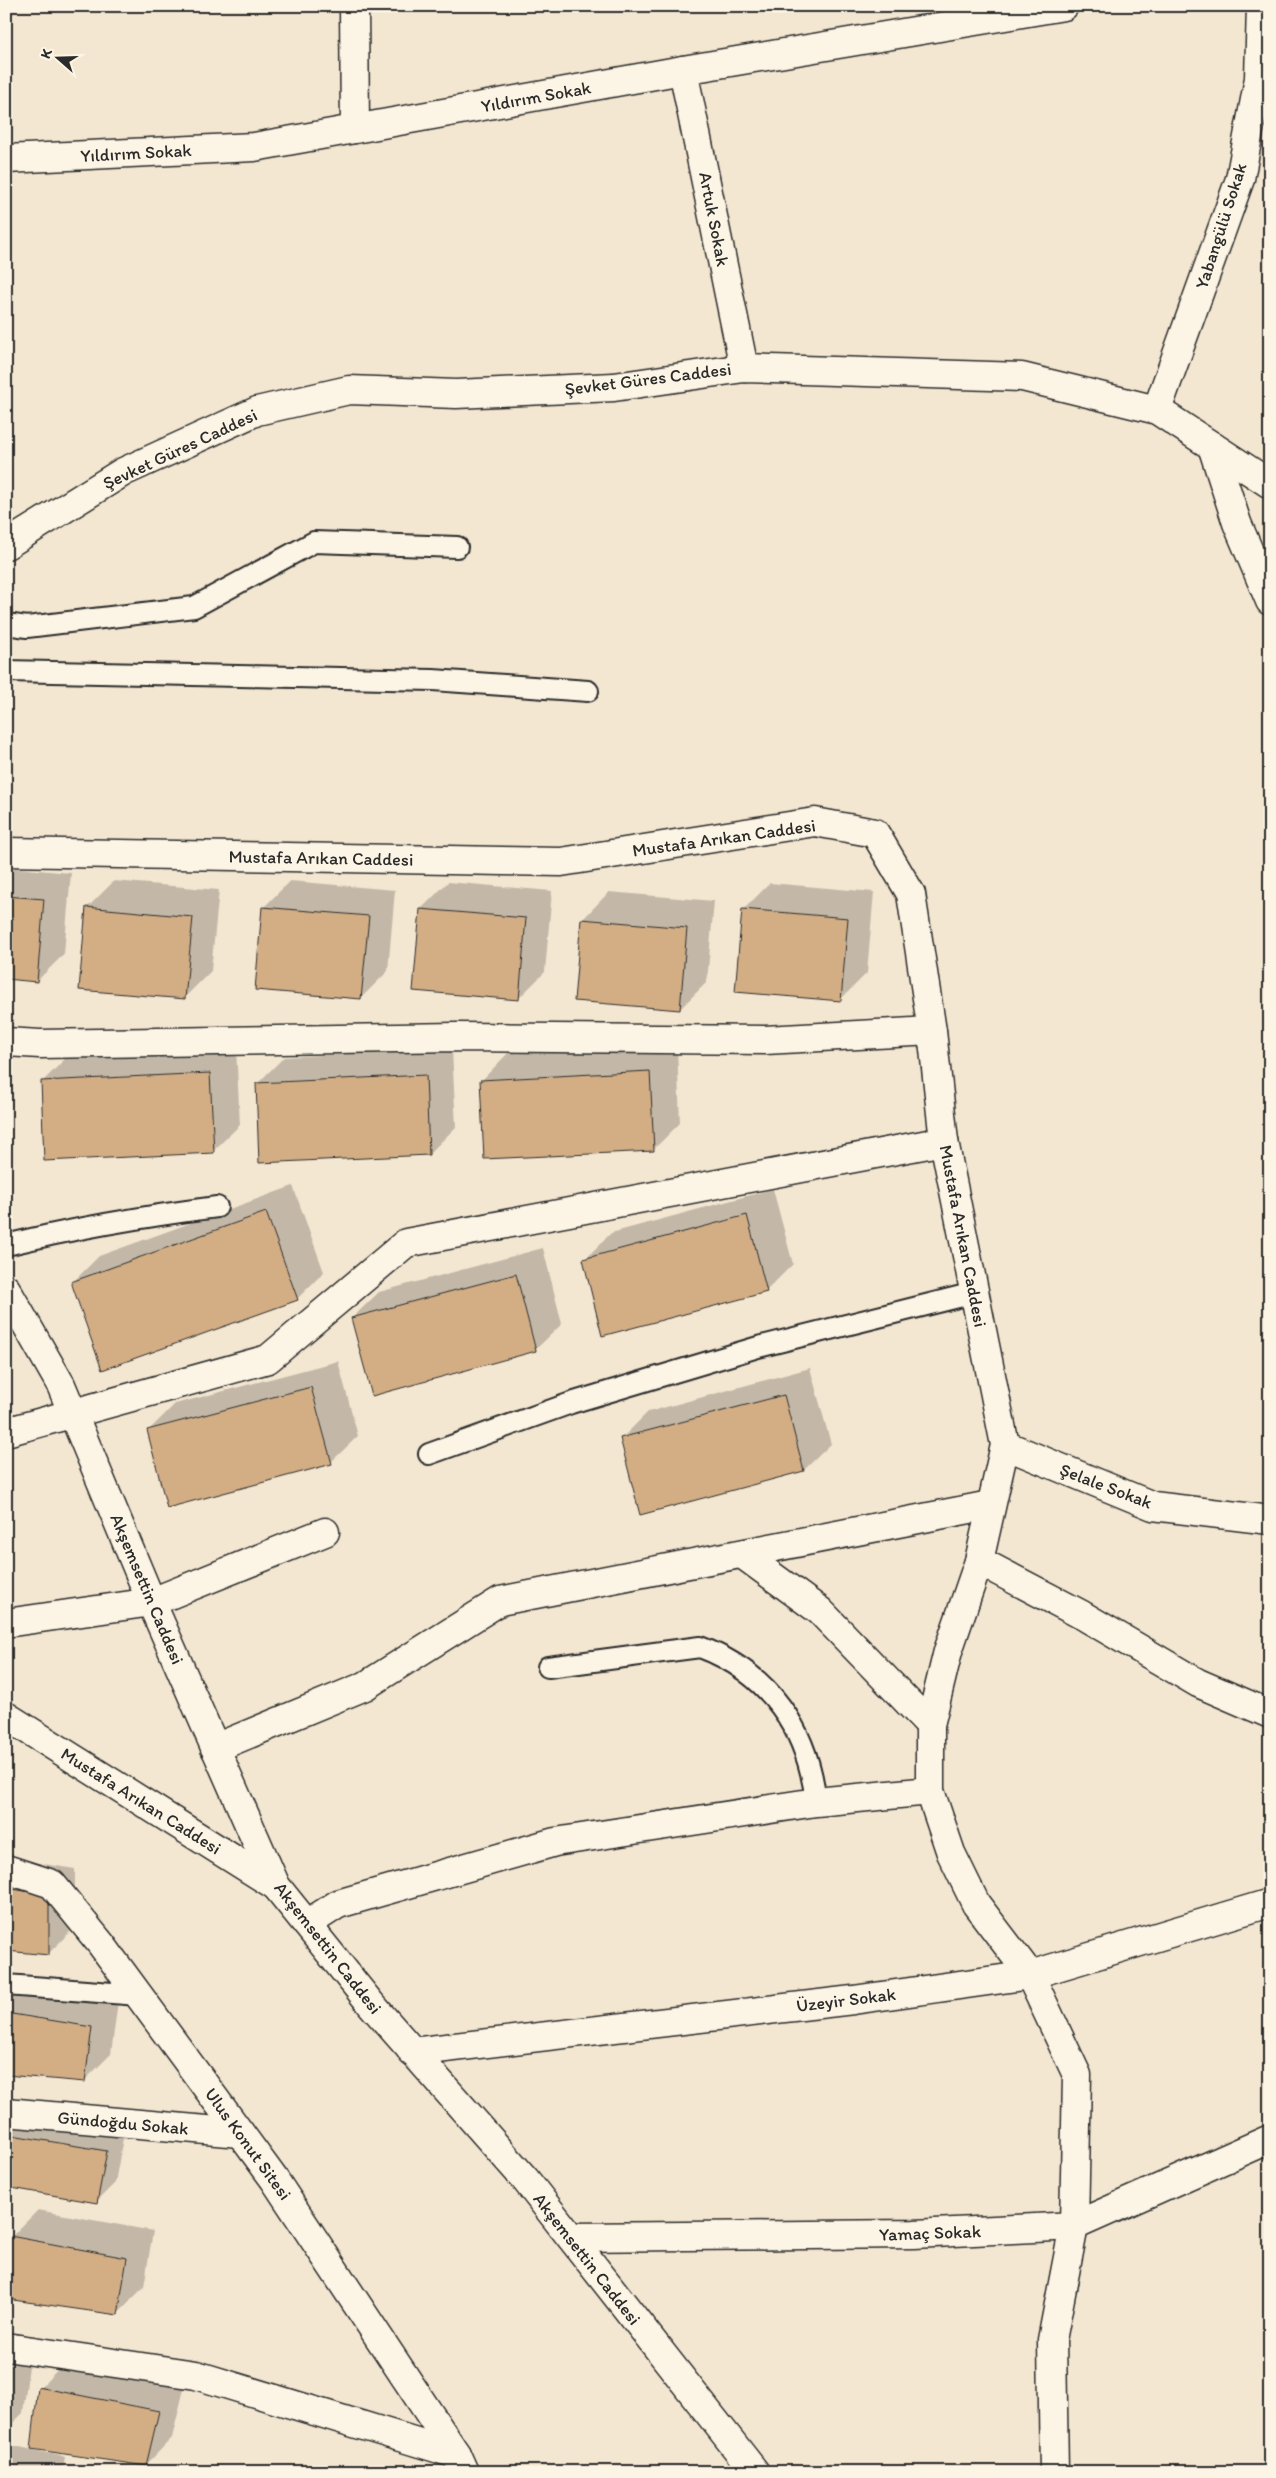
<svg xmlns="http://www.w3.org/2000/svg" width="1276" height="2478" font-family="Itim,sans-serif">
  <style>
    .shadow { fill: #0003 }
    .building { fill: #d3ae85; stroke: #2b2b2b }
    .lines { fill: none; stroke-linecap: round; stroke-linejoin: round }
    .service-casing { stroke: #2b2b2b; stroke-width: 24 }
    .minor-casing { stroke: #2b2b2b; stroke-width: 31 }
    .tertiary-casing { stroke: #2b2b2b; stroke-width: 31 }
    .service { stroke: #fcf5e5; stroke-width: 20 }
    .minor { stroke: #fcf5e5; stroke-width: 28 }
    .tertiary { stroke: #fcf5e5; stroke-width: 28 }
    .labels { text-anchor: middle; stroke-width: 4.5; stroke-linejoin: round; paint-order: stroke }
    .street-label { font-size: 18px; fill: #2b2b2b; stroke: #fcf5e5 }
  </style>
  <rect width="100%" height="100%" fill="#f4e7d2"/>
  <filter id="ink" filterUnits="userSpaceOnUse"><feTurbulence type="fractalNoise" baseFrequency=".02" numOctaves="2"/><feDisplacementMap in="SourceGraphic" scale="10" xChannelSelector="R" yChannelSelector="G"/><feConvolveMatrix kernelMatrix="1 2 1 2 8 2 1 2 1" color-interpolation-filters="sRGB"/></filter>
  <g filter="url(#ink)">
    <!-- shadow -->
    <g class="shadow">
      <path d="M 6,867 L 71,873 L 64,954 L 37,981 L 6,978 Z"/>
      <path d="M 114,881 L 219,890 L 211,971 L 184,998 L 87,908 Z"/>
      <path d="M 290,881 L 395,890 L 388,971 L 361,998 L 263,908 Z"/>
      <path d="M 448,882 L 552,891 L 545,972 L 518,999 L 421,909 Z"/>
      <path d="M 770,883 L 874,892 L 867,973 L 840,1000 L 743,910 Z"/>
      <path d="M 609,892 L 714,901 L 707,982 L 680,1009 L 583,919 Z"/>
      <path d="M 677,1045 L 680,1123 L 653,1150 L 482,1080 L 508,1053 Z"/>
      <path d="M 236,1047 L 240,1125 L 213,1151 L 42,1082 L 69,1055 Z"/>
      <path d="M 452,1049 L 456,1127 L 429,1154 L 257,1084 L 284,1057 Z"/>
      <path d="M 293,1186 L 324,1272 L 297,1299 L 72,1283 L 99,1256 Z"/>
      <path d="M 773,1189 L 793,1264 L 766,1291 L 584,1260 L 611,1233 Z"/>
      <path d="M 543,1248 L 562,1324 L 535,1350 L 352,1318 L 379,1292 Z"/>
      <path d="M 338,1361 L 358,1436 L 331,1462 L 148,1431 L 175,1404 Z"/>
      <path d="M 810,1368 L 831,1444 L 804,1470 L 641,1514 L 621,1439 L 648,1412 Z"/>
      <path d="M 6,1858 L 75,1869 L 75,1927 L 48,1954 L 6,1949 Z"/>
      <path d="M 6,1982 L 118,2001 L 111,2054 L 85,2080 L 6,2074 Z"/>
      <path d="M 6,2115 L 124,2133 L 115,2183 L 97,2201 L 6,2186 Z"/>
      <path d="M 38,2210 L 153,2231 L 144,2287 L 117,2314 L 11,2237 Z"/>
      <path d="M 6,2354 L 30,2358 L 23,2413 L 6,2430 Z"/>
      <path d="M 66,2361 L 185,2385 L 172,2438 L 146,2465 L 40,2388 Z"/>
      <path d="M 6,2444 L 65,2457 L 63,2472 L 6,2472 Z"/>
    </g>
    <!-- building -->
    <g class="building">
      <path d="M 6,896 L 44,899 L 37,982 L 6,979 Z"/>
      <path d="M 86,907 L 193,917 L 185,999 L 79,990 Z"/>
      <path d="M 262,907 L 369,916 L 361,999 L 255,990 Z"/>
      <path d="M 420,909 L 526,918 L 519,1000 L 413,991 Z"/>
      <path d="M 742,909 L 848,918 L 841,1001 L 735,992 Z"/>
      <path d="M 581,919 L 687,928 L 680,1010 L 574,1001 Z"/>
      <path d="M 650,1071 L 654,1151 L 484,1159 L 480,1080 Z"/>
      <path d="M 210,1073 L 214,1153 L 44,1161 L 41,1081 Z"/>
      <path d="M 426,1075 L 429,1155 L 259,1163 L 256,1083 Z"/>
      <path d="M 266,1212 L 298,1300 L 102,1370 L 71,1282 Z"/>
      <path d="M 747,1215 L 767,1292 L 602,1336 L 583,1259 Z"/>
      <path d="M 516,1274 L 536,1351 L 372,1396 L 351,1318 Z"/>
      <path d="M 311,1387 L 332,1464 L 167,1508 L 147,1430 Z"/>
      <path d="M 784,1395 L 804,1471 L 640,1515 L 620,1438 Z"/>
      <path d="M 6,1888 L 49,1895 L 49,1955 L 6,1951 Z"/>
      <path d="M 6,2013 L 92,2027 L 85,2082 L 6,2075 Z"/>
      <path d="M 6,2134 L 107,2151 L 97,2203 L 6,2187 Z"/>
      <path d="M 10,2236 L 127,2258 L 118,2315 L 6,2299 L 6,2253 Z"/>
      <path d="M 38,2387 L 159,2411 L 146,2466 L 31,2449 Z"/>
    </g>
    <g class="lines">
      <!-- service casing -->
      <g class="service-casing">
        <g id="service">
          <path d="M 6,624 L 27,627 L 194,607 L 314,542 L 457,547"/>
          <path d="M 6,671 L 433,680 L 588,691"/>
          <path d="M 6,1245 C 76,1228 146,1216 217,1207"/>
          <path d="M 429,1454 L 571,1403 L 758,1347 L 974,1293"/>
          <path d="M 548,1667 L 700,1647 C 769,1673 808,1729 816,1802"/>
          <path d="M 6,1985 L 139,1995"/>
        </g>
      </g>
      <!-- minor casing -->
      <g class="minor-casing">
        <g id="minor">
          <path d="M 354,6 L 355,129"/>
          <path d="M 683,70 L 744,368"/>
          <path d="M 6,159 L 254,147 L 683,70 L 1064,6"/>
          <path d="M 1157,410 L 1240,179 L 1259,78 L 1261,6"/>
          <path d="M 1212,446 L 1237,523 L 1270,601"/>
          <path d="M 6,545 L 123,472 L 257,411 L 349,390 L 456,394 L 614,387 L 744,368 L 1022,377 L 1157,410 L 1270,484"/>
          <path d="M 6,852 L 561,862 L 815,822 L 875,833 L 911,894 L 932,1031 L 944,1141 L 1005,1445 L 979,1561 L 948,1651 L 930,1725 L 930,1791 L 951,1853 L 976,1904 L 1030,1975 L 1077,2075 L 1074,2226 L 1052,2340 L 1054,2472"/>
          <path d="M 6,1042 L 40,1044 L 456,1037 L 765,1040 L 932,1031"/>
          <path d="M 6,1432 L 268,1359 L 406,1243 L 944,1141"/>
          <path d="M 1005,1445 L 1153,1506 L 1270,1520"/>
          <path d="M 742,1554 L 820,1611 L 930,1725"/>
          <path d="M 979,1561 L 1082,1615 L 1198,1683 L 1270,1714"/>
          <path d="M 6,1623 L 152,1602 L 325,1532"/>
          <path d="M 215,1748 L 365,1686 L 500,1601 L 990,1505"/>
          <path d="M 6,1869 L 52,1884 L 101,1944 L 274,2179 L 456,2454 L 464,2472"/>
          <path d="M 307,1924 L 338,1904 L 555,1842 L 816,1802 L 930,1791"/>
          <path d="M 412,2052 L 853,2000 L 1030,1975 L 1270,1903"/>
          <path d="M 6,2112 L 240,2133"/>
          <path d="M 571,2237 L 914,2234 L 1074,2226 L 1270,2139"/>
          <path d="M 6,2347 L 196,2375 L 456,2454"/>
        </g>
      </g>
      <!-- tertiary casing -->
      <g class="tertiary-casing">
        <g id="tertiary">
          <path d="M 6,1289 L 61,1385 L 156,1613 L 276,1886 L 371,2004 L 525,2179 L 755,2472"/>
          <path d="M 6,1716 L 276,1886"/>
        </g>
      </g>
      <!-- service -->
      <use href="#service" class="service"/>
      <!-- minor -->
      <use href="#minor" class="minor"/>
      <!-- tertiary -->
      <use href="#tertiary" class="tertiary"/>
    </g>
  </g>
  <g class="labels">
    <!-- street labels -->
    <g class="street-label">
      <text transform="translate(536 97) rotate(-10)" y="6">Yıldırım Sokak</text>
      <text transform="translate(136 153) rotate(-3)" y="6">Yıldırım Sokak</text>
      <text transform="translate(714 219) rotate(79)" y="6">Artuk Sokak</text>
      <text transform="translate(1221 226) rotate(-72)" y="6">Yabangülü Sokak</text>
      <text transform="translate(648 379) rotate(-7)" y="6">Şevket Güres Caddesi</text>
      <text transform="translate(180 449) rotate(-25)" y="6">Şevket Güres Caddesi</text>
      <text transform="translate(724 838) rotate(-8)" y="6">Mustafa Arıkan Caddesi</text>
      <text transform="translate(321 858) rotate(1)" y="6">Mustafa Arıkan Caddesi</text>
      <text transform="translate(963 1236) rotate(79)" y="6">Mustafa Arıkan Caddesi</text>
      <text transform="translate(1106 1486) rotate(21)" y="6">Şelale Sokak</text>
      <text transform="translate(147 1589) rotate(67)" y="6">Akşemsettin Caddesi</text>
      <text transform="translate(141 1801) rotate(32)" y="6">Mustafa Arıkan Caddesi</text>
      <text transform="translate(328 1948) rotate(52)" y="6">Akşemsettin Caddesi</text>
      <text transform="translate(846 2000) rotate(-7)" y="6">Üzeyir Sokak</text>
      <text transform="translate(123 2123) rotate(5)" y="6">Gündoğdu Sokak</text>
      <text transform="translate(248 2144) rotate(54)" y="6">Ulus Konut Sitesi</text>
      <text transform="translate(930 2233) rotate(-2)" y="6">Yamaç Sokak</text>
      <text transform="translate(587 2259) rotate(52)" y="6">Akşemsettin Caddesi</text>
    </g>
  </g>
  <!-- margin -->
  <rect width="1276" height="2478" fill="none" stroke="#fcf5e5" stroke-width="25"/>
  <rect x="12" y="12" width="1251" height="2453" fill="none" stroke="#2b2b2b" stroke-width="2" filter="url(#ink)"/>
  <!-- north arrow -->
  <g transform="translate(58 58) rotate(290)" stroke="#fcf5e5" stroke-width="4" paint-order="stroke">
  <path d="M0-4L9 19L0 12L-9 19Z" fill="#2b2b2b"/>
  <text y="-8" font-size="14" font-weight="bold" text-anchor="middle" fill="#2b2b2b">K</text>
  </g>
</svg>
